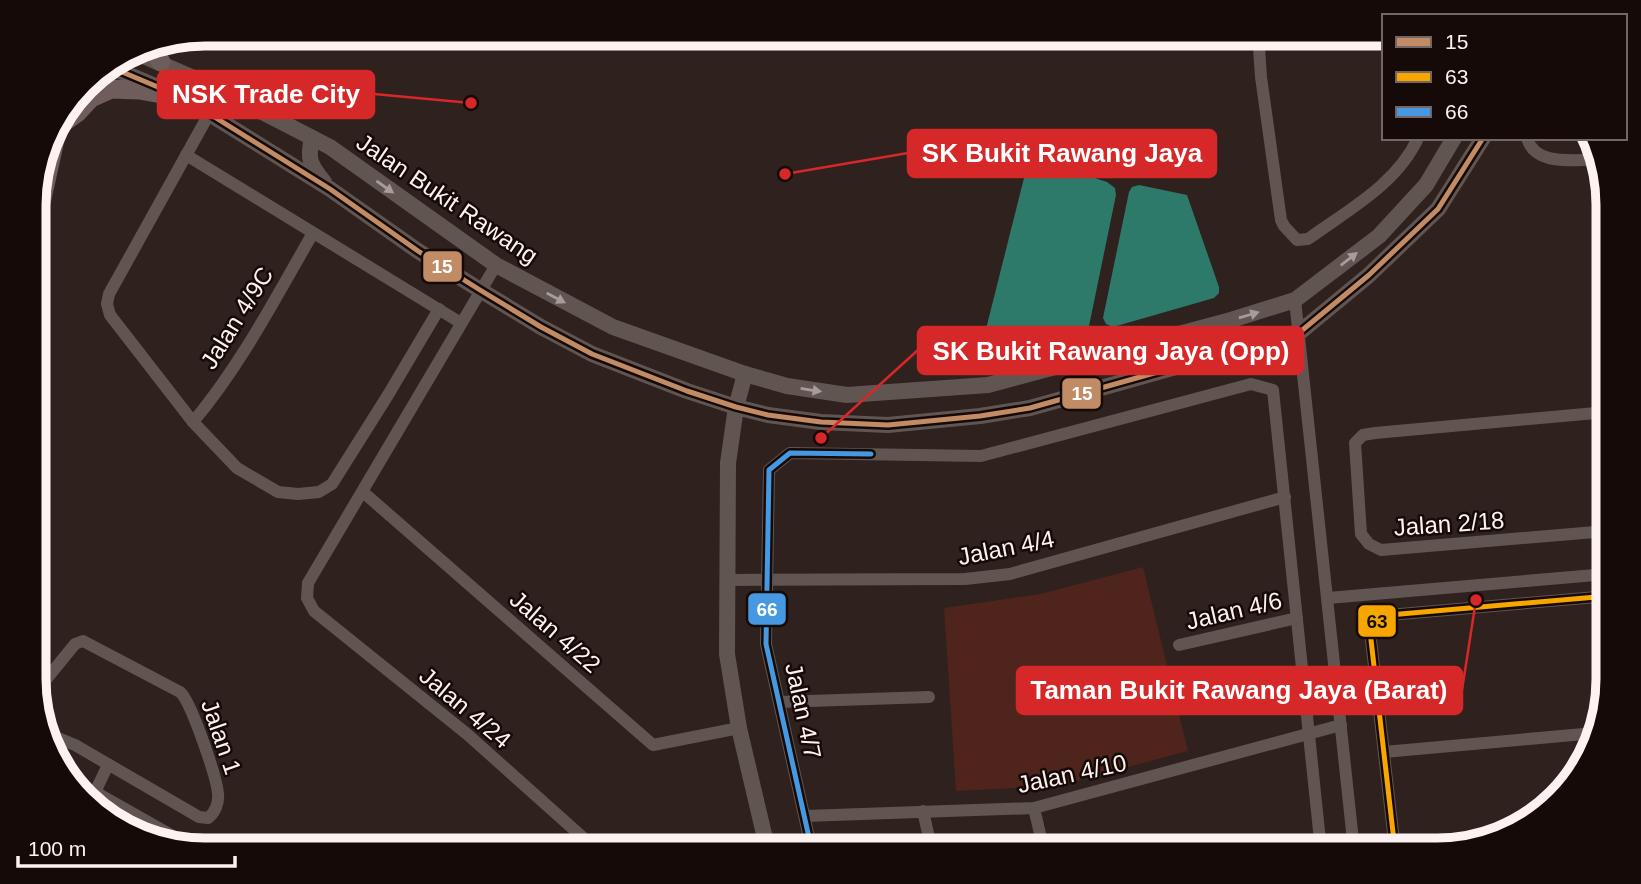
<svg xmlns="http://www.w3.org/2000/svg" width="1641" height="884" font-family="Helvetica,sans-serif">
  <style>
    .pitch { fill: #4e241d }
    .water { fill: #2d796a }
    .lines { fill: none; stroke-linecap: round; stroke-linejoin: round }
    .minor { stroke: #615552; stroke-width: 12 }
    .tertiary { stroke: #615552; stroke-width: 16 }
    .primary { stroke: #6e5d5a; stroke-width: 19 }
    .bus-1-casing { stroke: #150a08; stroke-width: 10 }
    .bus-2-casing { stroke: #150a08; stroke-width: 10 }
    .bus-3-casing { stroke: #150a08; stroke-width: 10 }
    .bus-1 { stroke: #c18c65; stroke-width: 5 }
    .bus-2 { stroke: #f7a600; stroke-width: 5 }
    .bus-3 { stroke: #4699e1; stroke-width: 5 }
    .oneway { fill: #a79c99 }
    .labels { text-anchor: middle; stroke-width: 5; stroke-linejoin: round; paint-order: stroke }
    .street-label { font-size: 24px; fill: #fdf2f0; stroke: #150a08 }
    .rim { fill: none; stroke: #fdf2f0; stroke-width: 9 }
    .leader { fill: none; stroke: #d62828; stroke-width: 2.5 }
    .callout-dot { fill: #d62828; stroke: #150a08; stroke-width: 2.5 }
    .callout { fill: #d62828; stroke: #d62828; stroke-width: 2.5 }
    .callout-label { font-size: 26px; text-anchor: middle; font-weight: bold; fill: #fff }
    .line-badge { stroke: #150a08; stroke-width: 2.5 }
    .badge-label { font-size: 19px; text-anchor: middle; font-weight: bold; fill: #fff }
    .pale-badge-label { font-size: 19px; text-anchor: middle; font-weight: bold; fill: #111 }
  </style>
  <rect width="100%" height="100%" fill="#2e211e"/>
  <!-- pitch -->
  <path class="pitch" d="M 1143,567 L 1188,751 L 1057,786 L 956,791 L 944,608 L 1040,594 Z"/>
  <!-- water -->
  <g class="water">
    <path d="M 1033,158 L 1107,182 L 1115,188 L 1116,195 L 1088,331 L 1082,335 L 1003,355 L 990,342 L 986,329 L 1027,166 Z"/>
    <path d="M 1139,185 L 1187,195 L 1219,287 L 1219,293 L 1214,298 L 1113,327 L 1106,324 L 1103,318 L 1129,192 L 1132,187 Z"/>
  </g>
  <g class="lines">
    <!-- minor -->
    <g class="minor">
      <path d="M 1258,33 L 1261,77 L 1281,220 L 1284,226 L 1297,240 L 1308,239 C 1348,210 1397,184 1418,138"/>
      <path d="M 209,114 L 109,294 L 107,304 L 110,315 L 193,422 L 237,468 L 278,492 L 298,494 L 319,492 L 332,484 L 388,395 L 439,309"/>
      <path d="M 1527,138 C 1535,167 1575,159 1598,160"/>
      <path d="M 186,155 L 461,323"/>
      <path d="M 496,265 L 308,583 L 307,598 L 314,611 L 467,734 L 598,851"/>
      <path d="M 1295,300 L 1354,850"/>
      <path d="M 1607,412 L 1375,433 L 1363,435 L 1355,443 L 1361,534 L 1369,544 L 1381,550 L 1607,531"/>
      <path d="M 193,422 C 241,365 276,297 313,233"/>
      <path d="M 363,492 L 653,745 L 739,728"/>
      <path d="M 726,580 L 965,579 L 1010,574 L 1285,497"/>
      <path d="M 1328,598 L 1607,574"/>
      <path d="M 1179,645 L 1297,618"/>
      <path d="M 35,693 L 75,644 L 83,641 L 180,692 C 191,701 217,778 218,794 C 219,803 215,813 208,818 L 199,817 L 75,745 L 46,733"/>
      <path d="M 779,702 L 929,697"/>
      <path d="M 1384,752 L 1595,733"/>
      <path d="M 74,786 L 95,792 L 194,848"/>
      <path d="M 95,792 L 108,765"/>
      <path d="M 1034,808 L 1044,851"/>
      <path d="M 923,811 L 932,851"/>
      <path d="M 805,816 L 1034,808 L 1341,725"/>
      <path d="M 1301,850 L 1321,845"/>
      <path d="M 1395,850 L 1370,631 L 1375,622 L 1389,615 L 1608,596"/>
      <path d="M 740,851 L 767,845"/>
      <path d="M 812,851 L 766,644 L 769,470 L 790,453 L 981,456 L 1251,384 L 1273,390 L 1321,850"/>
    </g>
    <!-- tertiary -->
    <g class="tertiary">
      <path d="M 132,51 L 212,86 L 330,147 L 496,265 L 613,327 L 745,374 L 787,386 L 847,395 L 988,385 L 1231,320 L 1295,300 L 1379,236 L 1426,185 L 1454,138"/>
      <path d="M 108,66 L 184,98 L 330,189 L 418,251 L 480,290 L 541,327 L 592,354 L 687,391 L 736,407 L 768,415 L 821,422 L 888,425 L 980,416 L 1030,408 L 1300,332 L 1369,275 L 1438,209 L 1483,138"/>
      <path d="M 312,138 C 307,159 310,165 324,182"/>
      <path d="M 745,374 L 736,407 L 728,463 L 727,654 L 739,728 L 768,851"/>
    </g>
    <!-- primary -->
    <g class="primary">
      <path d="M 149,44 L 161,62"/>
      <path d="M 57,127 L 77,113 L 91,98 L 111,89 L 139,90 L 184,98"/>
      <path d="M 34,235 L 60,117"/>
    </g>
    <!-- bus-1 casing -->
    <g class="bus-1-casing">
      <path id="bus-1" d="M 108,66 L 184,98 L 330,189 L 418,251 L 480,290 L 541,327 L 592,354 L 687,391 L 736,407 L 768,415 L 821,422 L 888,425 L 980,416 L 1030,408 L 1300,332 L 1369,275 L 1438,209 L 1483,138"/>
    </g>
    <!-- bus-2 casing -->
    <g class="bus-2-casing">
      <path id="bus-2" d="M 1395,850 L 1370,631 L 1375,622 L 1389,615 L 1608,596"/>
    </g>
    <!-- bus-3 casing -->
    <g class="bus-3-casing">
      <path id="bus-3" d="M 812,851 L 766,644 L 769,470 L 790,453 L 871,454"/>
    </g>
    <!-- bus-1 -->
    <use href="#bus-1" class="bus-1"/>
    <!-- bus-2 -->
    <use href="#bus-2" class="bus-2"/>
    <!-- bus-3 -->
    <use href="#bus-3" class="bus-3"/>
  </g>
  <!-- one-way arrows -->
  <defs><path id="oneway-solid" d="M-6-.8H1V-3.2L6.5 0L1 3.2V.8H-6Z" transform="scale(1.75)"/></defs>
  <g class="oneway">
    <use href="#oneway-solid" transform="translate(385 187) rotate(35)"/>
    <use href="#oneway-solid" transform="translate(1349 259) rotate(-38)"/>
    <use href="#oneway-solid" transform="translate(556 298) rotate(28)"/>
    <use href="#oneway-solid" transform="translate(1249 315) rotate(-16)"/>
    <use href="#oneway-solid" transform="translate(811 390) rotate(9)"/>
  </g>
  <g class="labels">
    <!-- street labels -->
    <g class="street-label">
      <text transform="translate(447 199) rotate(34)" y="8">Jalan Bukit Rawang</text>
      <text transform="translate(237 318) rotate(-58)" y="8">Jalan 4/9C</text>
      <text transform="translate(1449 524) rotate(-4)" y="8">Jalan 2/18</text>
      <text transform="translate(1006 548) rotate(-11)" y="8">Jalan 4/4</text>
      <text transform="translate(1234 611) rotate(-13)" y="8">Jalan 4/6</text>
      <text transform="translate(555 632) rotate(41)" y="8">Jalan 4/22</text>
      <text transform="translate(465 708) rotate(40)" y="8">Jalan 4/24</text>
      <text transform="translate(803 711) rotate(78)" y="8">Jalan 4/7</text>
      <text transform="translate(221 737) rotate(71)" y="8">Jalan 1</text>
      <text transform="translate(1072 774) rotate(-12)" y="8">Jalan 4/10</text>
    </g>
  </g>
  <!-- crop -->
  <path d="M0 0H1641V884H0ZM205 46H1437A159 159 0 0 1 1596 205V679A159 159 0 0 1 1437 838H205A159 159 0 0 1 46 679V205A159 159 0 0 1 205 46Z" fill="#150a08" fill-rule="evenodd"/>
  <path class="rim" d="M205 46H1437A159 159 0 0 1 1596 205V679A159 159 0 0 1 1437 838H205A159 159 0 0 1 46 679V205A159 159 0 0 1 205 46Z"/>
  <!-- callouts -->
  <path class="leader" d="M471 103L374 94M785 174L908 153M821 438L918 350M1476 600L1462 690"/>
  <g class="callout-dot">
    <circle cx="471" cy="103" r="7"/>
    <circle cx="785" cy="174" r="7"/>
    <circle cx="821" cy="438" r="7"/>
    <circle cx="1476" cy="600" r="7"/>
  </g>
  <g class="callout">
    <rect x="158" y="71" width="216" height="47" rx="7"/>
    <rect x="908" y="130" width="308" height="47" rx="7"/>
    <rect x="918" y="327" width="385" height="47" rx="7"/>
    <rect x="1017" y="667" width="445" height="47" rx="7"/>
  </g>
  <g class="callout-label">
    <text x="266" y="103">NSK Trade City</text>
    <text x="1062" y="162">SK Bukit Rawang Jaya</text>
    <text x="1111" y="360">SK Bukit Rawang Jaya (Opp)</text>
    <text x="1239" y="699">Taman Bukit Rawang Jaya (Barat)</text>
  </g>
  <g class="line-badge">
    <rect x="422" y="250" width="41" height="33" rx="7" fill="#c18c65"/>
    <rect x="1061" y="377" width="41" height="33" rx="7" fill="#c18c65"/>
    <rect x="747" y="592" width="40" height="34" rx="7" fill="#4699e1"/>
    <rect x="1357" y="604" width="40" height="34" rx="7" fill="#f7a600"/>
  </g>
  <g class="badge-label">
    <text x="442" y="273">15</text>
    <text x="1082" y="400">15</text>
    <text x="767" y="616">66</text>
  </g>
  <g class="pale-badge-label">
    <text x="1377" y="628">63</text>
  </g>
  <!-- legend -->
  <rect x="1382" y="14" width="245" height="126" fill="#150a08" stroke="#726765" stroke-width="2"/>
  <rect x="1396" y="37" width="35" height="10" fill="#c18c65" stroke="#726765" stroke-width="2"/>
  <text x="1445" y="49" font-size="21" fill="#fdf2f0">15</text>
  <rect x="1396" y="72" width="35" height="10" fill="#f7a600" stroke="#726765" stroke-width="2"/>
  <text x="1445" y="84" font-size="21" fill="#fdf2f0">63</text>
  <rect x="1396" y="107" width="35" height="10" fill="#4699e1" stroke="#726765" stroke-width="2"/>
  <text x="1445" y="119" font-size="21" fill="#fdf2f0">66</text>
  <!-- scale -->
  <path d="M18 856v10h217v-10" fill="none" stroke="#fdf2f0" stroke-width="3.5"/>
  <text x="28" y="856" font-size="21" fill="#fdf2f0" stroke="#150a08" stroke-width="5" paint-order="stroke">100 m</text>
</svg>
